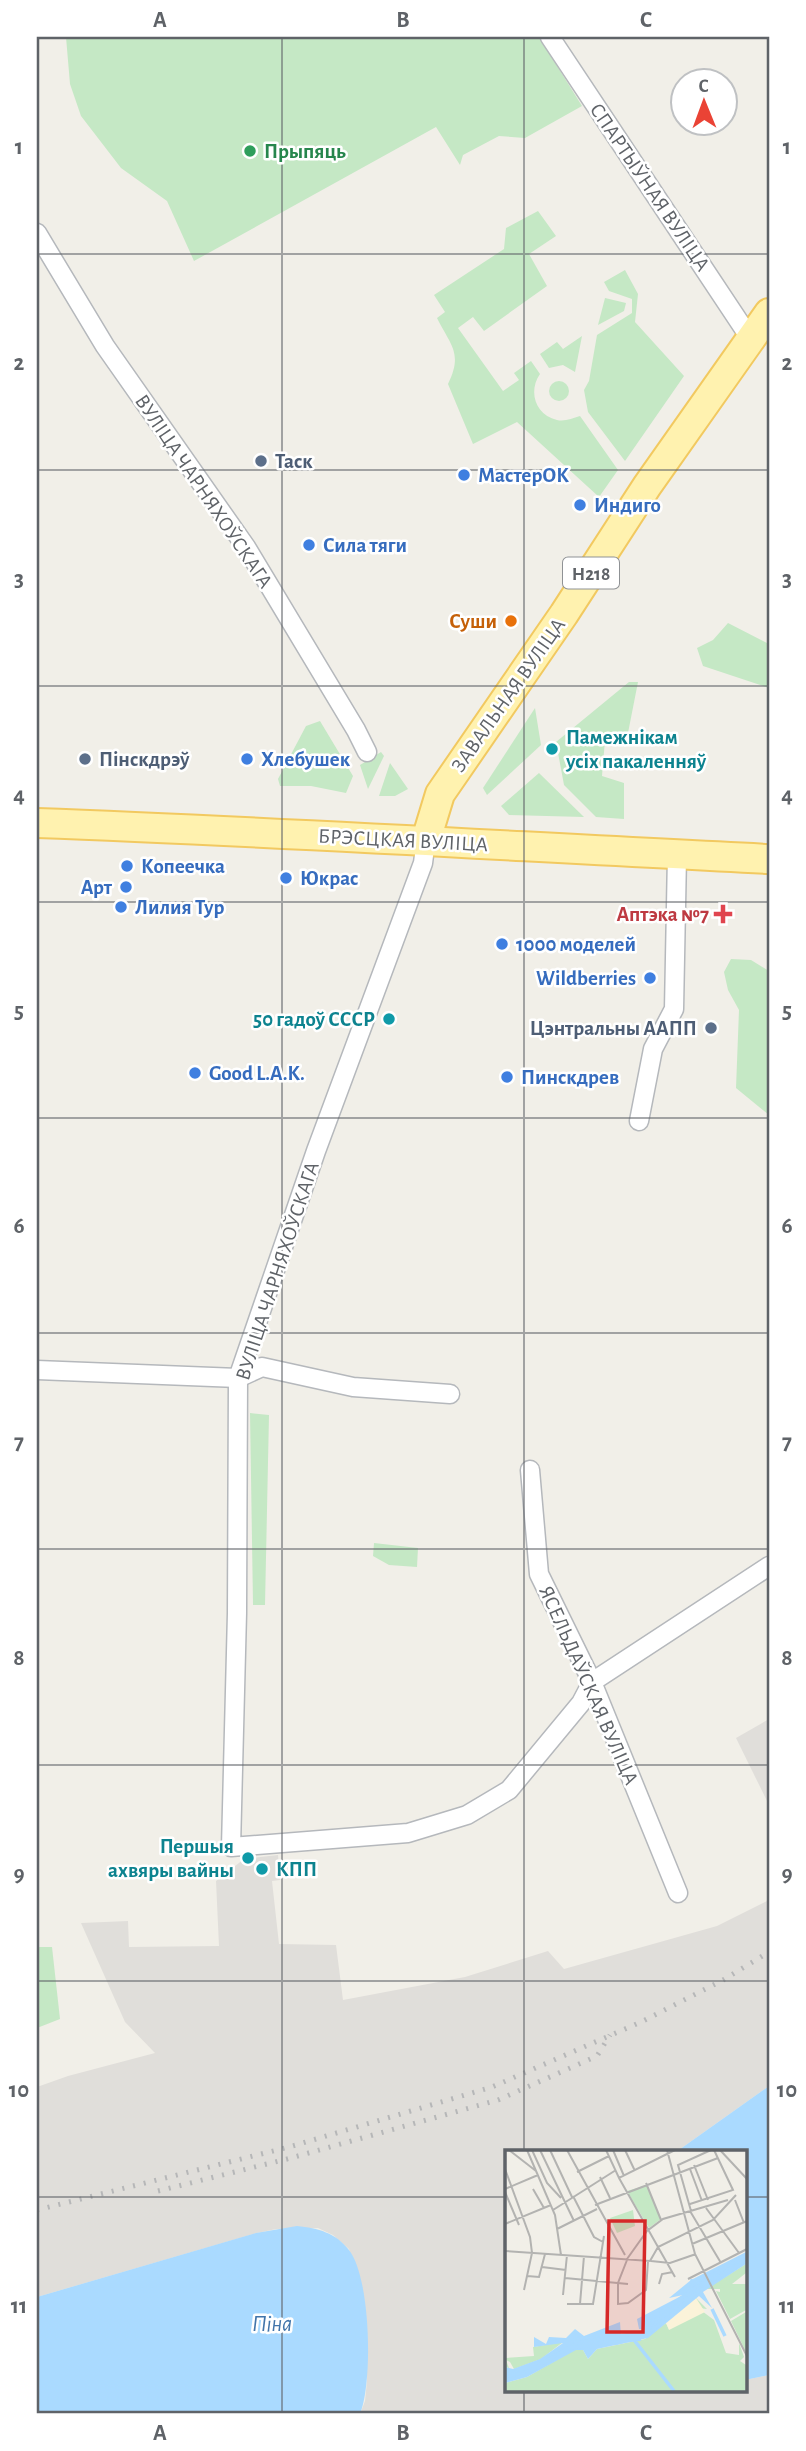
<svg xmlns="http://www.w3.org/2000/svg" width="806" height="2451" font-family="'Alegreya Sans',sans-serif">
  <style>
    .industrial { fill: #e0deda }
    .green { fill: #c5e8c5 }
    .water { fill: #aadaff }
    .lines { fill: none; stroke-linecap: round; stroke-linejoin: round }
    .minor-casing { stroke: #b5b8bc; stroke-width: 21 }
    .primary-casing { stroke: #f2c960; stroke-width: 32 }
    .minor { stroke: #fff; stroke-width: 18 }
    .primary { stroke: #fff2af; stroke-width: 28 }
    .rail { stroke: #b6b7b8; stroke-width: 5; stroke-dasharray: 2 9; stroke-linecap: butt }
    .grid { fill: none; stroke: #5f6368; stroke-width: 2; stroke-opacity: 0.55 }
    .leisure-dot { fill: #2e9e5b; stroke: #fff; stroke-width: 2.5 }
    .service-dot { fill: #5c6f8a; stroke: #fff; stroke-width: 2.5 }
    .shop-dot { fill: #3f7fe0; stroke: #fff; stroke-width: 2.5 }
    .food-dot { fill: #e8710a; stroke: #fff; stroke-width: 2.5 }
    .culture-dot { fill: #0f9aa8; stroke: #fff; stroke-width: 2.5 }
    .health-dot { fill: #e0444e; stroke: #fff; stroke-width: 2.5 }
    .labels { text-anchor: middle; stroke-width: 5; stroke-linejoin: round; paint-order: stroke }
    .shield { fill: #fff; stroke: #8f9295; stroke-width: 2 }
    .shield-label { font-size: 19px; font-weight: bold; fill: #5f6368 }
    .leisure-label { font-size: 21px; font-weight: bold; fill: #27864d; stroke: #fff; text-anchor: start }
    .street-label { font-size: 21px; fill: #5f6368; stroke: #fff }
    .service-label { font-size: 21px; font-weight: bold; fill: #4e5e75; stroke: #fff; text-anchor: start }
    .shop-label { font-size: 21px; font-weight: bold; fill: #366cbe; stroke: #fff; text-anchor: start }
    .food-label { font-size: 21px; font-weight: bold; fill: #c56008; stroke: #fff; text-anchor: end }
    .culture-label { font-size: 21px; font-weight: bold; fill: #0d838f; stroke: #fff; text-anchor: start }
    .health-label { font-size: 21px; font-weight: bold; fill: #be3a42; stroke: #fff; text-anchor: end }
    .water-label { font-size: 23px; font-style: italic; fill: #4174aa; stroke: #fff }
    .inset-river { fill: none; stroke: #aadaff; stroke-width: 3.5 }
    .inset-road { fill: none; stroke: #b3b3b1; stroke-width: 2 }
    .view { fill: #d62828; fill-opacity: 0.15; stroke: #d62828; stroke-width: 3.5 }
    .inset-edge { fill: none; stroke: #5f6368; stroke-width: 3.5 }
    .neatline { fill: none; stroke: #5f6368; stroke-width: 2.5 }
    .grid-label { font-size: 23px; text-anchor: middle; font-weight: bold; fill: #5f6368 }
  </style>
  <rect width="100%" height="100%" fill="#f1efe8"/>
  <!-- industrial -->
  <g class="industrial">
    <path d="M 769,1719 L 769,1805 L 736,1738 Z"/>
    <path d="M 278,1855 L 280,1880 L 272,1881 L 279,1944 L 336,1945 L 343,2000 L 465,1977 L 548,1951 L 564,1969 L 717,1926 L 769,1900 L 769,2086 L 676,2152 L 507,2152 L 507,2390 L 745,2390 L 745,2380 L 769,2375 L 769,2414 L 360,2414 L 365,2401 L 367,2381 L 366,2314 L 349,2249 L 333,2235 L 318,2228 L 276,2229 L 257,2233 L 37,2297 L 37,2087 L 68,2076 L 155,2053 L 125,2022 L 81,1923 L 128,1921 L 129,1947 L 219,1946 L 216,1881 L 244,1859 Z"/>
  </g>
  <!-- green -->
  <g class="green">
    <path d="M 66,37 L 539,37 L 582,106 L 525,138 L 499,136 L 463,155 L 460,165 L 436,127 L 194,261 L 167,201 L 121,168 L 81,116 L 70,84 Z"/>
    <path d="M 538,211 L 556,236 L 529,254 L 547,286 L 484,331 L 473,317 L 458,328 L 503,391 L 519,380 L 514,373 L 531,361 L 540,374 C 528,391 535,415 557,420 C 565,422 572,418 580,416 L 618,470 L 599,497 L 517,422 L 473,444 L 448,384 C 463,353 451,346 437,318 L 445,312 L 434,295 L 504,249 L 506,228 Z"/>
    <path d="M 625,270 L 638,294 L 635,322 L 684,376 L 625,461 L 588,412 L 584,390 L 589,381 L 597,335 L 632,313 L 632,299 L 609,291 L 604,282 Z"/>
    <path d="M 605,298 L 626,303 L 624,311 L 598,325 Z"/>
    <path d="M 582,336 L 575,372 L 563,365 L 549,368 L 540,354 L 557,342 L 563,349 Z"/>
    <circle cx="559" cy="391" r="10"/>
    <path d="M 728,623 L 769,644 L 769,688 L 703,666 L 697,648 L 713,640 Z"/>
    <path d="M 629,682 L 638,682 L 627,738 L 605,740 L 602,776 L 624,783 L 624,819 L 596,817 L 564,785 L 556,742 Z"/>
    <path d="M 535,708 L 541,745 L 487,795 L 483,788 Z"/>
    <path d="M 320,721 L 353,776 L 346,793 L 311,786 L 280,786 L 278,779 L 306,726 Z"/>
    <path d="M 381,752 L 384,756 L 368,789 L 360,765 Z"/>
    <path d="M 390,763 L 408,789 L 395,796 L 379,796 Z"/>
    <path d="M 539,773 L 584,817 L 509,815 L 501,806 Z"/>
    <path d="M 731,959 L 751,960 L 769,971 L 769,1115 L 736,1088 L 739,1010 L 728,990 L 724,972 Z"/>
    <path d="M 250,1413 L 269,1415 L 265,1605 L 253,1605 Z"/>
    <path d="M 374,1543 L 418,1548 L 417,1567 L 389,1565 L 373,1556 Z"/>
    <path d="M 37,1947 L 52,1947 L 60,2019 L 37,2028 Z"/>
  </g>
  <!-- water -->
  <g class="water">
    <path d="M 769,2086 L 769,2375 L 745,2380 L 745,2152 L 676,2152 Z"/>
    <path d="M 297,2226 C 318,2228 336,2233 349,2250 C 371,2278 373,2383 360,2414 L 37,2414 L 37,2297 L 256,2233 Z"/>
  </g>
  <g class="lines">
    <!-- minor casing -->
    <g class="minor-casing">
      <g id="minor">
        <path d="M 550,37 L 750,338"/>
        <path d="M 37,233 L 105,346 L 246,547 L 356,730 L 367,752"/>
        <path d="M 426,840 L 423,863 L 316,1151 L 238,1378 L 237,1613 L 231,1847 L 408,1833 L 467,1815 L 509,1790 L 581,1703 L 592,1682 L 769,1566"/>
        <path d="M 639,1121 L 653,1049 L 674,1009 L 677,855"/>
        <path d="M 37,1370 L 238,1378 L 262,1367 L 353,1387 L 450,1394"/>
        <path d="M 530,1470 L 539,1574 L 592,1682 L 678,1893"/>
      </g>
    </g>
    <!-- primary casing -->
    <g class="primary-casing">
      <g id="primary">
        <path d="M 37,823 C 281,832 525,847 769,859"/>
        <path d="M 426,840 L 440,794 L 564,614 L 647,486 L 769,313"/>
      </g>
    </g>
    <!-- minor -->
    <use href="#minor" class="minor"/>
    <!-- primary -->
    <use href="#primary" class="primary"/>
    <!-- rail -->
    <g class="rail">
      <path d="M 158,2191 L 287,2159 L 498,2100 L 597,2056 L 610,2035"/>
      <path d="M 37,2210 L 289,2147 L 492,2087 L 641,2022 L 723,1980 L 769,1952"/>
    </g>
  </g>
  <!-- grid -->
  <path class="grid" d="M 282,37 L 282,2414M 524,37 L 524,2152M 37,254 L 769,254M 37,470 L 769,470M 37,686 L 769,686M 37,902 L 769,902M 37,1118 L 769,1118M 37,1333 L 769,1333M 37,1549 L 769,1549M 37,1765 L 769,1765M 37,1981 L 769,1981M 37,2197 L 507,2197M 745,2197 L 769,2197M 524,2390 L 524,2414"/>
  <!-- markers -->
  <circle class="leisure-dot" cx="250" cy="151" r="7"/>
  <g class="service-dot">
    <circle cx="261" cy="461" r="7"/>
    <circle cx="85" cy="759" r="7"/>
    <circle cx="711" cy="1028" r="7"/>
  </g>
  <g class="shop-dot">
    <circle cx="464" cy="475" r="7"/>
    <circle cx="580" cy="505" r="7"/>
    <circle cx="309" cy="545" r="7"/>
    <circle cx="247" cy="759" r="7"/>
    <circle cx="127" cy="866" r="7"/>
    <circle cx="286" cy="878" r="7"/>
    <circle cx="126" cy="887" r="7"/>
    <circle cx="121" cy="907" r="7"/>
    <circle cx="502" cy="944" r="7"/>
    <circle cx="650" cy="978" r="7"/>
    <circle cx="195" cy="1073" r="7"/>
    <circle cx="507" cy="1077" r="7"/>
  </g>
  <circle class="food-dot" cx="511" cy="621" r="7"/>
  <g class="culture-dot">
    <circle cx="552" cy="749" r="7"/>
    <circle cx="389" cy="1019" r="7"/>
    <circle cx="248" cy="1858" r="7"/>
    <circle cx="262" cy="1869" r="7"/>
  </g>
  <path class="health-dot" d="M719.5 903.5h7v7h7v7h-7v7h-7v-7h-7v-7h7z"/>
  <g class="labels">
    <!-- shield labels -->
    <rect class="shield" x="563" y="557.5" width="56" height="31" rx="5"/>
    <g class="shield-label">
      <text x="591" y="580">Н218</text>
    </g>
    <!-- leisure labels -->
    <g class="leisure-label">
      <text x="264" y="158">Прыпяць</text>
    </g>
    <!-- street labels -->
    <g class="street-label">
      <text transform="translate(650 187) rotate(56)" y="7">СПАРТЫЎНАЯ ВУЛІЦА</text>
      <text transform="translate(204 491) rotate(56)" y="7">ВУЛІЦА ЧАРНЯХОЎСКАГА</text>
      <text transform="translate(508 695) rotate(-55)" y="7">ЗАВАЛЬНАЯ ВУЛІЦА</text>
      <text transform="translate(403 840) rotate(3)" y="7">БРЭСЦКАЯ ВУЛІЦА</text>
      <text transform="translate(277 1271) rotate(-72)" y="7">ВУЛІЦА ЧАРНЯХОЎСКАГА</text>
      <text transform="translate(589 1685) rotate(66)" y="7">ЯСЕЛЬДАЎСКАЯ ВУЛІЦА</text>
    </g>
    <!-- service labels -->
    <g class="service-label">
      <text x="275" y="468">Таск</text>
      <text x="99" y="766">Пінскдрэў</text>
      <text x="697" y="1035" text-anchor="end">Цэнтральны ААПП</text>
    </g>
    <!-- shop labels -->
    <g class="shop-label">
      <text x="478" y="482">МастерОК</text>
      <text x="594" y="512">Индиго</text>
      <text x="323" y="552">Сила тяги</text>
      <text x="261" y="766">Хлебушек</text>
      <text x="141" y="873">Копеечка</text>
      <text x="300" y="885">Юкрас</text>
      <text x="112" y="894" text-anchor="end">Арт</text>
      <text x="135" y="914">Лилия Тур</text>
      <text x="516" y="951">1000 моделей</text>
      <text x="636" y="985" text-anchor="end">Wildberries</text>
      <text x="209" y="1080">Good L.A.K.</text>
      <text x="521" y="1084">Пинскдрев</text>
    </g>
    <!-- food labels -->
    <g class="food-label">
      <text x="497" y="628">Суши</text>
    </g>
    <!-- culture labels -->
    <g class="culture-label">
      <text x="566" y="744">Памежнікам<tspan x="566" dy="24">усіх пакаленняў</tspan></text>
      <text x="375" y="1026" text-anchor="end">50 гадоў СССР</text>
      <text x="234" y="1853" text-anchor="end">Першыя<tspan x="234" dy="24">ахвяры вайны</tspan></text>
      <text x="276" y="1876">КПП</text>
    </g>
    <!-- health labels -->
    <g class="health-label">
      <text x="709" y="921">Аптэка №7</text>
    </g>
    <!-- water labels -->
    <g class="water-label">
      <text x="272" y="2331">Піна</text>
    </g>
  </g>
  <!-- overview -->
  <g transform="translate(505 2150)">
    <rect width="242" height="242" fill="#f1efe8"/>
    <path d="M 142,35 L 156,69 L 144,78 L 122,41 ZM 128,60 L 130,76 L 112,83 L 105,68 ZM 241,114 L 241,123 L 227,134 L 241,134 L 241,160 L 225,169 L 211,141 L 215,142 L 215,139 L 201,139 ZM 191,148 L 202,159 L 193,158 L 209,170 L 221,203 L 234,205 L 234,193 L 239,207 L 235,211 L 241,215 L 241,241 L 0,241 L 0,233 L 22,227 L 69,200 L 78,200 L 83,209 L 92,199 L 140,189 L 161,173 L 164,179 ZM 241,162 L 241,202 L 226,171 ZM 58,192 L 36,209 L 9,219 L 5,212 L 1,210 L 4,218 L 0,217 L 0,208 L 29,206 L 28,197 Z" fill="#c5e8c5"/>
    <path d="M 191,148 L 200,162 L 164,180 L 161,173 Z" fill="#fbf3d9"/>
    <path d="M 241,102 L 241,114 L 198,142 L 207,158 L 194,146 L 143,188 L 92,199 L 83,209 L 78,200 L 71,200 L 22,227 L 0,233 L 0,217 L 8,219 L 35,209 L 58,193 L 29,197 L 29,187 L 41,194 L 44,187 L 61,188 L 70,179 L 79,186 L 115,172 L 116,185 L 141,180 L 134,179 L 132,169 L 178,145 L 164,148 L 186,130 Z" fill="#aadaff"/>
    <path class="inset-river" d="M 205,126 L 242,105M 213,129 L 242,110M 201,130 L 158,161 L 139,182 L 69,193 L 112,193 L 140,186 L 203,134M 207,131 L 242,109M 207,159 L 220,186M 173,160 L 184,151 L 187,131 L 199,134M 129,190 L 169,241M 0,227 L 25,221 L 63,198 L 136,189"/>
    <path class="inset-road" d="M 4,0 L 31,21M 22,0 L 50,65 L 56,105M 27,0 L 42,33 L 56,48M 35,0 L 69,71M 45,0 L 67,47M 62,0 L 120,105M 101,0 L 114,28 L 170,0M 108,0 L 119,26M 120,0 L 130,21M 162,0 L 190,104 L 242,206M 215,0 L 242,29M 189,15 L 203,50M 0,19 L 25,87 L 27,103 L 19,140M 185,19 L 197,51M 72,22 L 104,6M 95,27 L 105,48M 114,28 L 153,97M 141,33 L 156,70M 0,39 L 33,25M 28,39 L 39,58M 0,42 L 14,75M 68,46 L 89,87 L 98,92M 230,50 L 239,73M 185,54 L 228,40 L 209,0M 90,55 L 213,8M 201,58 L 234,103M 48,60 L 111,20M 185,61 L 216,113M 186,61 L 173,15 L 206,0M 0,74 L 46,55M 52,79 L 92,59M 187,94 L 242,71M 153,97 L 170,127M 0,101 L 145,111 L 153,97 L 208,70 L 231,45M 122,109 L 142,81 L 158,69 L 223,50M 122,110 L 113,133 L 113,154 L 123,153 L 141,140 L 143,111M 146,111 L 165,113 L 191,104M 37,117 L 61,120M 22,126 L 34,127 L 40,104M 60,128 L 123,134M 183,129 L 242,99M 154,134 L 157,124 L 168,122M 58,145 L 62,105M 62,154 L 88,154 L 99,86M 75,154 L 79,106"/>
    <path class="view" d="M 104,71 L 140,71 L 138,182 L 102,182 Z"/>
    <rect width="242" height="242" class="inset-edge"/>
  </g>
  <!-- border -->
  <rect width="806" height="2451" fill="none" stroke="#ffffff" stroke-width="77"/>
  <!-- north arrow -->
  <g transform="translate(704 102) rotate(359)"><circle r="33" fill="#ffffff" stroke="#bfc1c3" stroke-width="2"/>
  <path d="M0-5L12 26L0 18L-12 26Z" fill="#ea4335"/>
  <text y="-10" font-size="19" font-weight="bold" text-anchor="middle" fill="#5f6368">С</text>
  </g>
  <rect x="38" y="38" width="730" height="2374" class="neatline"/>
  <g class="grid-label">
    <text x="160" y="27">A</text>
    <text x="403" y="27">B</text>
    <text x="646" y="27">C</text>
    <text x="19" y="154">1</text>
    <text x="787" y="154">1</text>
    <text x="19" y="370">2</text>
    <text x="787" y="370">2</text>
    <text x="19" y="586">3</text>
    <text x="787" y="586">3</text>
    <text x="19" y="802">4</text>
    <text x="787" y="802">4</text>
    <text x="19" y="1018">5</text>
    <text x="787" y="1018">5</text>
    <text x="19" y="1233">6</text>
    <text x="787" y="1233">6</text>
    <text x="19" y="1449">7</text>
    <text x="787" y="1449">7</text>
    <text x="19" y="1665">8</text>
    <text x="787" y="1665">8</text>
    <text x="19" y="1881">9</text>
    <text x="787" y="1881">9</text>
    <text x="19" y="2097">10</text>
    <text x="787" y="2097">10</text>
    <text x="19" y="2313">11</text>
    <text x="787" y="2313">11</text>
    <text x="160" y="2440">A</text>
    <text x="403" y="2440">B</text>
    <text x="646" y="2440">C</text>
  </g>
</svg>
